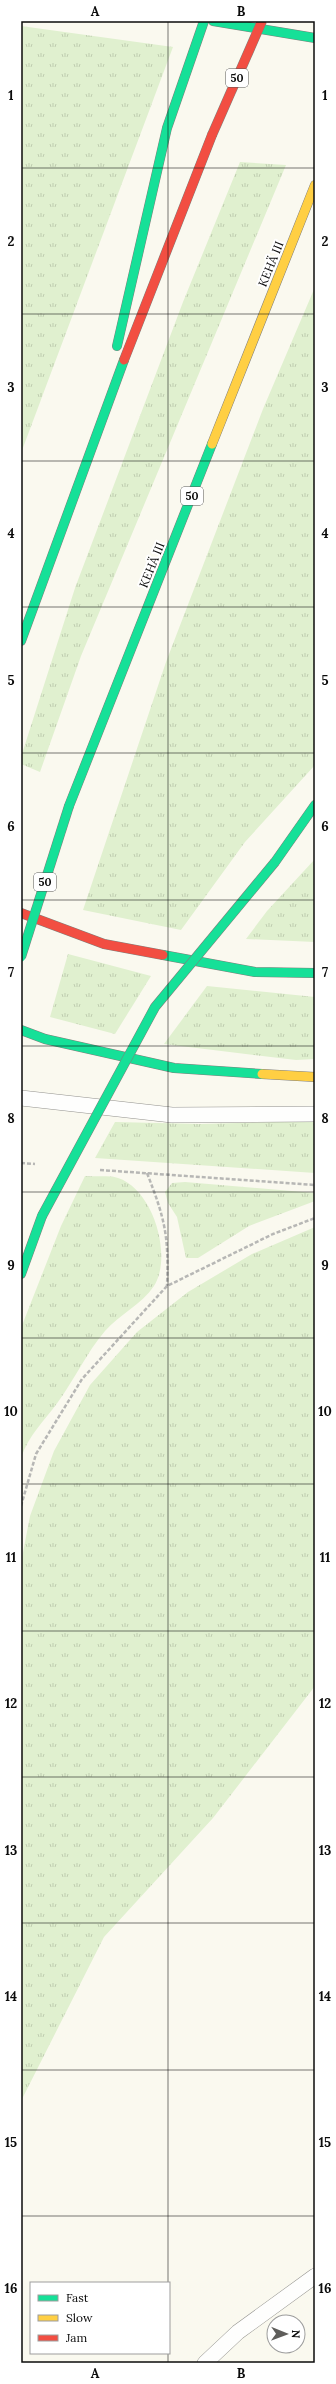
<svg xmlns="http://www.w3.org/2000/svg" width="336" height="2384" font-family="Lora,serif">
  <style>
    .grass { fill: url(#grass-tufts) }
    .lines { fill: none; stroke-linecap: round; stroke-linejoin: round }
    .lane-casing { stroke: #93928e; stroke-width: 16 }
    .fast-casing { stroke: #807f7b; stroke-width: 10 }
    .slow-casing { stroke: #807f7b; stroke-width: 10 }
    .jam-casing { stroke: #807f7b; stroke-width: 10 }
    .path { stroke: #b7b7b5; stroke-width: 2.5; stroke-dasharray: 4 2; stroke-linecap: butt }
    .lane { stroke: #fefefd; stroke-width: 15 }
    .fast { stroke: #16e098; stroke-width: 9 }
    .slow { stroke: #ffcf43; stroke-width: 9 }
    .jam { stroke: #f24e42; stroke-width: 9 }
    .fast-bridge-casing { stroke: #807f7b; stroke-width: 10; stroke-linecap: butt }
    .jam-bridge-casing { stroke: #807f7b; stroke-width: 10; stroke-linecap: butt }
    .fast-bridge { stroke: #16e098; stroke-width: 9 }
    .jam-bridge { stroke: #f24e42; stroke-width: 9 }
    .grid { fill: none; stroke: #0b0b0b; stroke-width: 1; stroke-opacity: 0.55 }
    .labels { text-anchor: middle; stroke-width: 4; stroke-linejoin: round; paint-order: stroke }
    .shield { fill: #fff; stroke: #545454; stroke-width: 1 }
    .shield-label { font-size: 11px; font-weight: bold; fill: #0b0b0b }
    .street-label { font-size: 12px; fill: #0b0b0b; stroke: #fff }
    .neatline { fill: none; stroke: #0b0b0b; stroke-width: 1.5 }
    .grid-label { font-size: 13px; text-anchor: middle; font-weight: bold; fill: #0b0b0b }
  </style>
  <defs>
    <pattern id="grass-tufts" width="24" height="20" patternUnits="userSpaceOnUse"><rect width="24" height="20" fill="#e0f0cf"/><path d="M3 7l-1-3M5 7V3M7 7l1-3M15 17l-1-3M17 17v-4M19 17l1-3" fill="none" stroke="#bfccb0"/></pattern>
  </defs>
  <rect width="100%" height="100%" fill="#faf9ef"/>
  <!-- grass -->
  <g class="grass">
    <path d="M 21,26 L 173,47 L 21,453 Z"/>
    <path d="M 240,162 L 286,165 L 81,656 L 40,772 L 21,764 L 21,757 L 75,588 L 183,302 Z"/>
    <path d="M 315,287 L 315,765 L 245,842 L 181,930 L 83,910 L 166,662 L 263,409 Z"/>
    <path d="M 315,859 L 315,942 L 246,939 L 267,911 Z"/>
    <path d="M 68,954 L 151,976 L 115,1034 L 50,1017 Z"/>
    <path d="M 207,986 L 315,997 L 315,1059 L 296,1060 L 164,1044 Z"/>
    <path d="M 315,1121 L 315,1173 L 95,1158 L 115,1122 L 201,1124 Z"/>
    <path d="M 85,1176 C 95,1177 109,1175 118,1178 C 153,1189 173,1256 154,1286 C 142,1304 119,1315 105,1331 C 87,1352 74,1380 58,1402 C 45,1420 28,1436 21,1458 L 21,1328 L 61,1226 Z"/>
    <path d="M 185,1182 L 315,1193 L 315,1201 L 249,1226 L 198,1258 L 186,1258 L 177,1217 L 168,1203 L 165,1192 L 172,1183 Z"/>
    <path d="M 315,1227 L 315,1686 L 213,1818 L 104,1937 L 21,2101 L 21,1563 L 30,1516 L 54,1451 L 90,1385 L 137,1332 L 188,1292 L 252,1254 Z"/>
  </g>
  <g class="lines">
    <!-- lane casing -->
    <g class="lane-casing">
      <g id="lane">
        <path d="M 21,1098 L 172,1115 L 315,1114"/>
        <path d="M 205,2363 L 238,2332 L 315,2276"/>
      </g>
    </g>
    <!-- fast casing -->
    <g class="fast-casing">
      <g id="fast">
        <path d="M 213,21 L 315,38"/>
        <path d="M 117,346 L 167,128 L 204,21"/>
        <path d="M 21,641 L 124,360"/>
        <path d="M 69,806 L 212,444"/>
        <path d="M 275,862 L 315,805"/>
        <path d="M 163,955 L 255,972 L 315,973"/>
        <path d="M 21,1030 L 45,1039 L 174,1068 L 262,1074"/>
        <path d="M 21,1274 L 42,1216"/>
      </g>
    </g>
    <!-- slow casing -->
    <g class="slow-casing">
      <g id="slow">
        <path d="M 212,444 L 315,185"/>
        <path d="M 262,1074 L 315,1077"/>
      </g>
    </g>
    <!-- jam casing -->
    <g class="jam-casing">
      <g id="jam">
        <path d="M 124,360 L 212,135"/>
        <path d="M 21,913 L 104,944 L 163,955"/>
      </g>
    </g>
    <!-- path -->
    <g class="path">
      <path d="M 21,1163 L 35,1164"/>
      <path d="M 100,1170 L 315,1185"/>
      <path d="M 147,1173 C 165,1219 169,1236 167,1286"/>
      <path d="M 21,1506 L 36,1454 L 82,1379 L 167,1286 L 273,1234 L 315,1218"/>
    </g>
    <!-- lane -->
    <use href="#lane" class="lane"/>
    <!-- fast -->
    <use href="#fast" class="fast"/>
    <!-- slow -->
    <use href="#slow" class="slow"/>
    <!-- jam -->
    <use href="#jam" class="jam"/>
    <!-- fast-bridge casing -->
    <g class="fast-bridge-casing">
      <g id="fast-bridge">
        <path d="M 21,957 L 69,806"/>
        <path d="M 42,1216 L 155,1007 L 275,862"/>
      </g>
    </g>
    <!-- jam-bridge casing -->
    <g class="jam-bridge-casing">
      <path id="jam-bridge" d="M 212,135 L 262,21"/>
    </g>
    <!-- fast-bridge -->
    <use href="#fast-bridge" class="fast-bridge"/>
    <!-- jam-bridge -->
    <use href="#jam-bridge" class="jam-bridge"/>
  </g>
  <!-- grid -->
  <path class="grid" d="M 168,21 L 168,2283M 21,168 L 315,168M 21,314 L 315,314M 21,461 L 315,461M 21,607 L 315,607M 21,753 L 315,753M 21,900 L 315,900M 21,1046 L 315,1046M 21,1192 L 315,1192M 21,1338 L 315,1338M 21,1484 L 315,1484M 21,1631 L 315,1631M 21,1777 L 315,1777M 21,1923 L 315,1923M 21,2070 L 315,2070M 21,2216 L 315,2216M 168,2353 L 168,2363"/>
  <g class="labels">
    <!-- shield labels -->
    <g class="shield">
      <rect x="226" y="69" width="22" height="18" rx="3"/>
      <rect x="181" y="487" width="22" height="18" rx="3"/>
      <rect x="34" y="873" width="22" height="18" rx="3"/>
    </g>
    <g class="shield-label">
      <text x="237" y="82">50</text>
      <text x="192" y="500">50</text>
      <text x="45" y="886">50</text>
    </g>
    <!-- street labels -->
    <g class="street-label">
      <text transform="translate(271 264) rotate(-68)" y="4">KEHÄ III</text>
      <text transform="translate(152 565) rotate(-68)" y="4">KEHÄ III</text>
    </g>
  </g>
  <!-- border -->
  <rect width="336" height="2384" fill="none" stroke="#ffffff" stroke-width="44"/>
  <!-- legend -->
  <rect x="30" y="2282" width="140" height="72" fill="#ffffff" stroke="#9d9d9d"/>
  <rect x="38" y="2295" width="20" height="6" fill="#16e098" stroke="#9d9d9d"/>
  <text x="66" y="2302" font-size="12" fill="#0b0b0b">Fast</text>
  <rect x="38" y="2315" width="20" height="6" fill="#ffcf43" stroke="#9d9d9d"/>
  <text x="66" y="2322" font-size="12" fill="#0b0b0b">Slow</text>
  <rect x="38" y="2335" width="20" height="6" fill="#f24e42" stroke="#9d9d9d"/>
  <text x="66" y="2342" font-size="12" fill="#0b0b0b">Jam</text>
  <!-- north arrow -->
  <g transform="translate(286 2334) rotate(91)"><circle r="19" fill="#ffffff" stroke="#9d9d9d"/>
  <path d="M0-3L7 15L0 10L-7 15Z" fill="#5f5e5b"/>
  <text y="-6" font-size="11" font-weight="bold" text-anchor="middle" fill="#0b0b0b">N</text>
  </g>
  <rect x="22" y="22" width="292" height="2340" class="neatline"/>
  <g class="grid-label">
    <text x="95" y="16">A</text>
    <text x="241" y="16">B</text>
    <text x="11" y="100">1</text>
    <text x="325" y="100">1</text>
    <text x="11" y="246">2</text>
    <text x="325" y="246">2</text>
    <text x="11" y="392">3</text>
    <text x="325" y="392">3</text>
    <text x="11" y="538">4</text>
    <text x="325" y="538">4</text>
    <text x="11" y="685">5</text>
    <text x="325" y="685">5</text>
    <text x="11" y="831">6</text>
    <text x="325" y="831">6</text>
    <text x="11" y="977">7</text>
    <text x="325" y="977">7</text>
    <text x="11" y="1123">8</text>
    <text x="325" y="1123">8</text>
    <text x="11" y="1270">9</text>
    <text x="325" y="1270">9</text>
    <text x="11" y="1416">10</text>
    <text x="325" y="1416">10</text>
    <text x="11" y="1562">11</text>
    <text x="325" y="1562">11</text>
    <text x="11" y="1708">12</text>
    <text x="325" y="1708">12</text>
    <text x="11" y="1855">13</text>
    <text x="325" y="1855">13</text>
    <text x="11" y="2001">14</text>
    <text x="325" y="2001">14</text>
    <text x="11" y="2147">15</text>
    <text x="325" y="2147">15</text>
    <text x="11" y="2293">16</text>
    <text x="325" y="2293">16</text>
    <text x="95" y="2378">A</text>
    <text x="241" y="2378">B</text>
  </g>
</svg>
